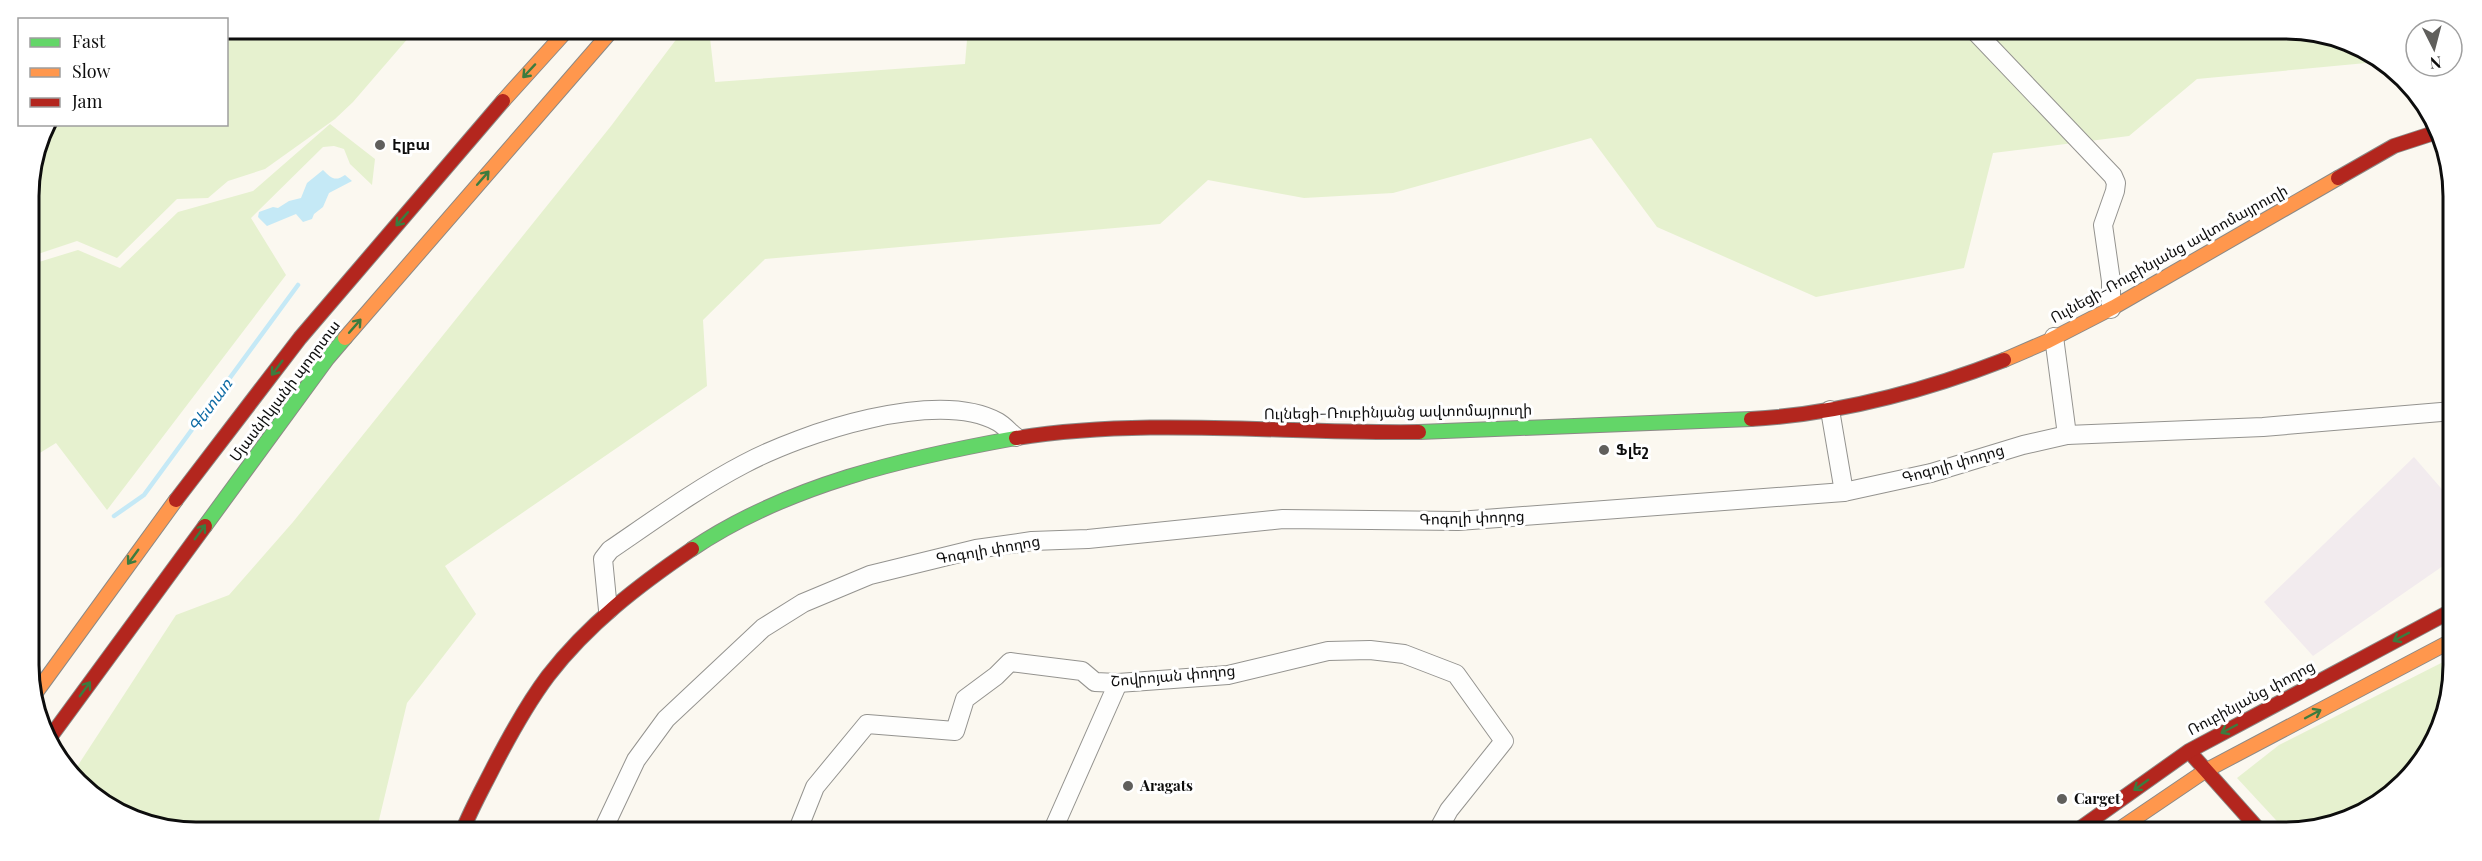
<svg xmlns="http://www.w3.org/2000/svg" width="2482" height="861" font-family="'Playfair Display','Noto Sans Armenian',serif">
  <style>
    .industrial { fill: #f2ebee }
    .green { fill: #e6f1cf }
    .water { fill: #c5e9f6 }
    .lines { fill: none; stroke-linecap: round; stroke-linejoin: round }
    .stream { stroke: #c5e9f6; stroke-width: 4.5 }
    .street-casing { stroke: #94938f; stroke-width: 20 }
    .fast-casing { stroke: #8b8986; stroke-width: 16 }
    .slow-casing { stroke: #8b8986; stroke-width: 16 }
    .jam-casing { stroke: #8b8986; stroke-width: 16 }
    .street { stroke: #fefefd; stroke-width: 18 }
    .fast { stroke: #63d668; stroke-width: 14 }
    .slow { stroke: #ff974d; stroke-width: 14 }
    .jam { stroke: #b3261e; stroke-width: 14 }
    .oneway { stroke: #3c7c3f }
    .poi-dot { fill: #605f5c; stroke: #fff; stroke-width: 2 }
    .labels { text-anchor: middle; stroke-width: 6; stroke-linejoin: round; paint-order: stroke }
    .poi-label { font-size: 15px; font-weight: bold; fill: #0d0d0d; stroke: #fff; text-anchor: start }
    .street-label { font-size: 15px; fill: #0d0d0d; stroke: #fff }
    .water-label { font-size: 16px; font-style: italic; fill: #106ca5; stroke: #fff }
    .rim { fill: none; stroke: #0d0d0d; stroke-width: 3 }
  </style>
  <rect width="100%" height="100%" fill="#fbf8f0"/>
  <!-- industrial -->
  <path class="industrial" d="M 2414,457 L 2453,502 L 2453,559 L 2313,656 L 2264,602 Z"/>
  <!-- green -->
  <g class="green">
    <path d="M 968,28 L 2286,28 L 2340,37 L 2377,62 L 2197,79 L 2129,136 L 1993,153 L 1964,268 L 1816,297 L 1657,227 L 1591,138 L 1393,193 L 1304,198 L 1208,180 L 1160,224 L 765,259 L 703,320 L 707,386 L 445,566 L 476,614 L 407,703 L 379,820 L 379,832 L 196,832 L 142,824 L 71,776 L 176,615 L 229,595 L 293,522 L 611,126 L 684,29 L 709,29 L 715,82 L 965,64 Z"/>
    <path d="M 227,29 L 416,29 L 353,102 L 335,119 L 265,169 L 228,181 L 208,198 L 177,199 L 117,258 L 77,241 L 29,257 L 29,184 L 45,125 L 226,124 Z"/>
    <path d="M 330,124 L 375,159 L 372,185 L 350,164 L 344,149 L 334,146 L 323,147 L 251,218 L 286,275 L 107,510 L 56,443 L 30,459 L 29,265 L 78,250 L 120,268 L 178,212 L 253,191 Z"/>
    <path d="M 2453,657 L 2445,719 L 2388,798 L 2297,832 L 2287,832 L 2237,778 L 2279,745 Z"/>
  </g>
  <!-- water -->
  <path class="water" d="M 323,170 C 331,178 335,182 345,175 L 352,181 L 329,193 L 323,207 L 314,214 L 312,219 L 303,222 L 296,214 L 267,226 L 258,217 L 259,212 L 273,207 L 278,208 L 289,201 L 301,198 L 307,183 Z"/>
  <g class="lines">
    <!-- stream -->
    <g class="stream">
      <path d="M 510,37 L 518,28"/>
      <path d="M 114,516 L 144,495 L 298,285"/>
    </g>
    <!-- street casing -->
    <g class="street-casing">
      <g id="street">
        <path d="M 1972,28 L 2113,176 L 2116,183 L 2115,191 L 2103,225 L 2111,281 L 2111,309"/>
        <path d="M 2054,337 L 2067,435"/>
        <path d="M 1830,410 L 1844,492"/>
        <path d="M 608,610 L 603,559 L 610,550 C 654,520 698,488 744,464 C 802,433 937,388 998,422 C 1005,426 1010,433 1016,437"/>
        <path d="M 602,832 L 636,760 L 666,719 L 763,628 L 803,603 L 870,575 L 976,549 L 1032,541 L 1088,539 L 1283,519 L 1458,521 L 1844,492 L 1931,473 L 2023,445 L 2067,435 L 2263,427 L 2453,411"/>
        <path d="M 797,832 L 815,787 L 867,724 L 955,731 L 965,699 L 996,676 L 1010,662 L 1082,671 L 1095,682 L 1118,683 L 1228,675 L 1328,651 L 1370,650 L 1404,654 L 1456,674 L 1504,741 L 1449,810 L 1437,832"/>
        <path d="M 1052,832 L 1118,683"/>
      </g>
    </g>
    <!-- fast casing -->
    <g class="fast-casing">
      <g id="fast">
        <path d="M 1419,432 L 1751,419"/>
        <path d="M 205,526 L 327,359 L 345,338"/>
        <path d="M 692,549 C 787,485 905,458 1016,438"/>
      </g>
    </g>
    <!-- slow casing -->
    <g class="slow-casing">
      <g id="slow">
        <path d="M 503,101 L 569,28"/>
        <path d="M 345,338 L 614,28"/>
        <path d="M 2004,360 L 2048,341 L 2114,307 L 2338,178"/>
        <path d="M 32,698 L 176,500"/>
        <path d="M 2115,832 L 2205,771 L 2453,640"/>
      </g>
    </g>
    <!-- jam casing -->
    <g class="jam-casing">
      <g id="jam">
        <path d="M 2338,178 L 2394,146 L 2434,133"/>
        <path d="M 1751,419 C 1838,414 1922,392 2004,360"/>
        <path d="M 1016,438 C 1150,417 1284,434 1419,432"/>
        <path d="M 176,500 L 300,338 L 503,101"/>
        <path d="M 51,736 L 205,526"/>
        <path d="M 2194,757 L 2261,832"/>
        <path d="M 462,832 C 471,809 483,788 494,766 C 510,735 527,704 548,676 C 588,624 639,585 692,549"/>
        <path d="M 2075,832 L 2189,751 L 2453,610"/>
      </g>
    </g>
    <!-- street -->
    <use href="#street" class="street"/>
    <!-- fast -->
    <use href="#fast" class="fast"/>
    <!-- slow -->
    <use href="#slow" class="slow"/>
    <!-- jam -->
    <use href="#jam" class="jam"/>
  </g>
  <!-- one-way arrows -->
  <defs><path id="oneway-shaft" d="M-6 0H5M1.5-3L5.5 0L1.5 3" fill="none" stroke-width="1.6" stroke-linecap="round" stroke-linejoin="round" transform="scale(1.5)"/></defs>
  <g class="oneway">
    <use href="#oneway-shaft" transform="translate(529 71) rotate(133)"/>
    <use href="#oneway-shaft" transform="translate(483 178) rotate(-49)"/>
    <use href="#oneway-shaft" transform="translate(402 219) rotate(131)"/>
    <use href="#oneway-shaft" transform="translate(355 326) rotate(-49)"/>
    <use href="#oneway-shaft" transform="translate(277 368) rotate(127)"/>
    <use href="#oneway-shaft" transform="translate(200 532) rotate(-54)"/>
    <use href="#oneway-shaft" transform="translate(133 557) rotate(126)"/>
    <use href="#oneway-shaft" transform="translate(2401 637) rotate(152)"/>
    <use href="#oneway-shaft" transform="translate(85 689) rotate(-54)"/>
    <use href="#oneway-shaft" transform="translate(2313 714) rotate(-28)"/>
    <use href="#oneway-shaft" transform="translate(2229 729) rotate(152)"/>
    <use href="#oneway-shaft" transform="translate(2141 785) rotate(144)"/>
  </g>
  <!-- markers -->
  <g class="poi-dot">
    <circle cx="380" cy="145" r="6"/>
    <circle cx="1604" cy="450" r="6"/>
    <circle cx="1128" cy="786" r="6"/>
    <circle cx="2062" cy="799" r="6"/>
  </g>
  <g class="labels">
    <!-- poi labels -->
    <g class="poi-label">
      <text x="392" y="150">Էլբա</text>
      <text x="1616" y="455">Ֆլեշ</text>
      <text x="1140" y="791">Aragats</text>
      <text x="2074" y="804">Carget</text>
    </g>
    <!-- street labels -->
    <g class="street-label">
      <text transform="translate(2169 254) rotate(-29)" y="5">Ուլնեցի-Ռուբինյանց ավտոմայրուղի</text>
      <text transform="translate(285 391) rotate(-53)" y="5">Մյասնիկյանի պողոտա</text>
      <text transform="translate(1398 412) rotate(-1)" y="5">Ուլնեցի-Ռուբինյանց ավտոմայրուղի</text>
      <text transform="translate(1953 464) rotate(-16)" y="5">Գոգոլի փողոց</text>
      <text transform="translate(1472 518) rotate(-2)" y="5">Գոգոլի փողոց</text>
      <text transform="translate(988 550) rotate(-10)" y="5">Գոգոլի փողոց</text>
      <text transform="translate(1173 676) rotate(-5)" y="5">Շովրոյան փողոց</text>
      <text transform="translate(2251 698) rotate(-28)" y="5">Ռուբինյանց փողոց</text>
    </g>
    <!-- water labels -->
    <g class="water-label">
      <text transform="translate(210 405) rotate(-54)" y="6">Գետառ</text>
    </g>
  </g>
  <!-- crop -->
  <path d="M0 0H2482V861H0ZM196 39H2286A157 157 0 0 1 2443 196V665A157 157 0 0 1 2286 822H196A157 157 0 0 1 39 665V196A157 157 0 0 1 196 39Z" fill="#fff" fill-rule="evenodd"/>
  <path class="rim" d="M196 39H2286A157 157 0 0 1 2443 196V665A157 157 0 0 1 2286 822H196A157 157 0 0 1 39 665V196A157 157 0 0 1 196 39Z"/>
  <!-- legend -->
  <rect x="18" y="18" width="210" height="108" fill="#ffffff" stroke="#9e9e9e" stroke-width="1.5"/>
  <rect x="30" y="38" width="30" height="9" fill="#63d668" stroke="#9e9e9e" stroke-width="1.5"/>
  <text x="72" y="48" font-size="18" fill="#0d0d0d">Fast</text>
  <rect x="30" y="68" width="30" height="9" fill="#ff974d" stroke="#9e9e9e" stroke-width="1.5"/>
  <text x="72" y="78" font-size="18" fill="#0d0d0d">Slow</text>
  <rect x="30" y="98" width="30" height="9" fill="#b3261e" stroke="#9e9e9e" stroke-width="1.5"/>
  <text x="72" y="108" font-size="18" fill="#0d0d0d">Jam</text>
  <!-- north arrow -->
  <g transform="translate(2434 48) rotate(174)"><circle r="28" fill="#ffffff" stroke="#9e9e9e" stroke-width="1.5"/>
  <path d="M0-4.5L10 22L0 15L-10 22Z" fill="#605f5c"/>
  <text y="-9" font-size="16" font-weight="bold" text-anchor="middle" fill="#0d0d0d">N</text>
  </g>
</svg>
